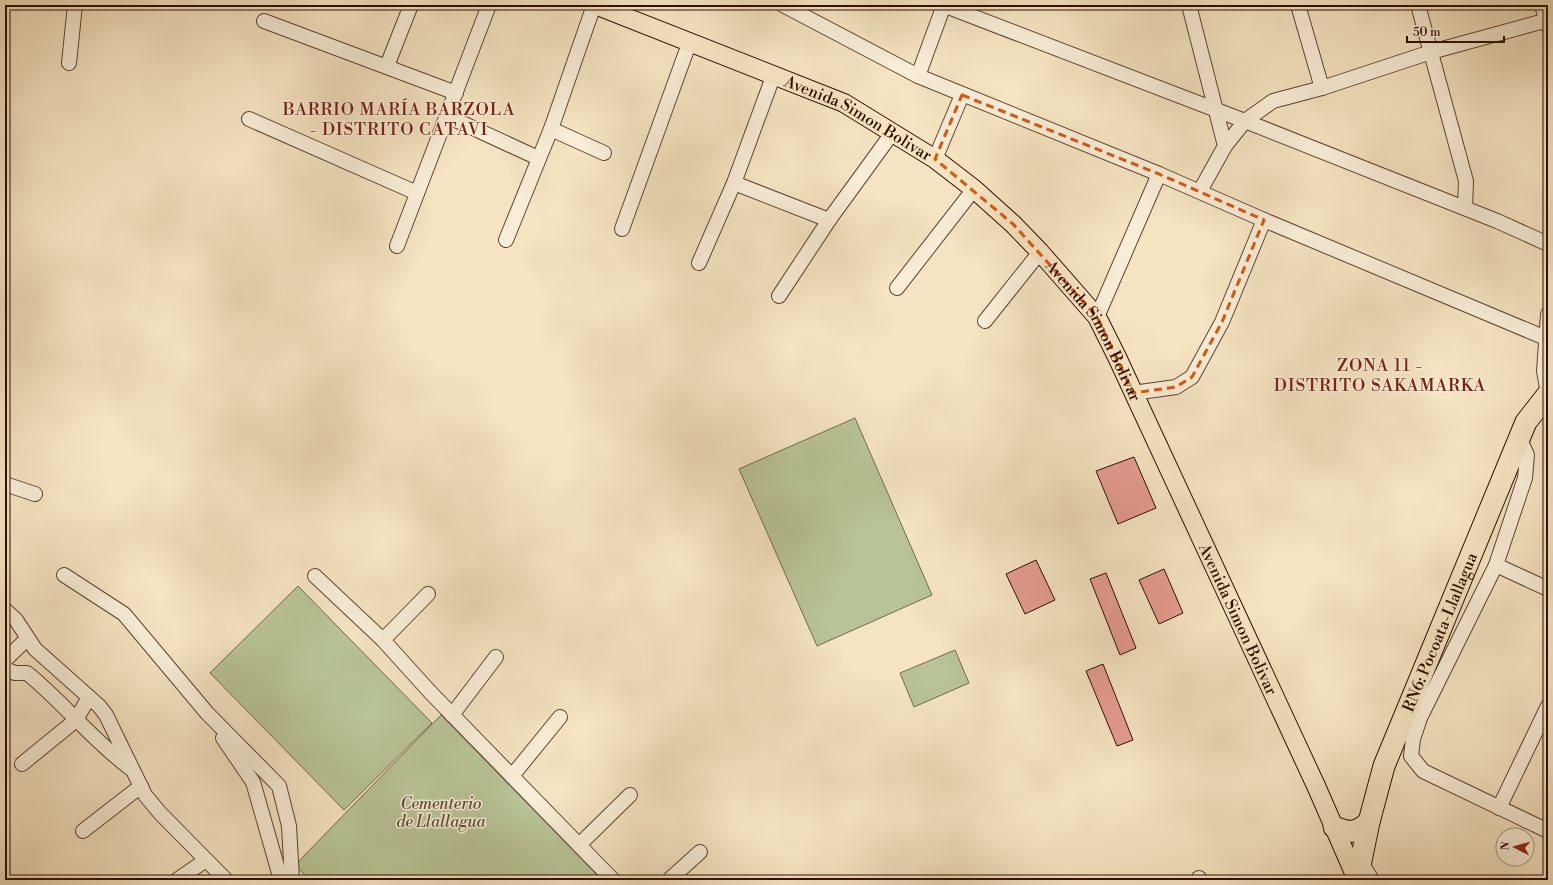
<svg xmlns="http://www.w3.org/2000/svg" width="1553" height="885" font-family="'Libre Bodoni',serif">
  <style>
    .green { fill: #b8c496; stroke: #72694c }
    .building { fill: #e59b8f; stroke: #2b0e01 }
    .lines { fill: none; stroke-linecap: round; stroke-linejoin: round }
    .minor-casing { stroke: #5e4331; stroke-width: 16 }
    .major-casing { stroke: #2b0e01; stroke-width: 20 }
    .highway-casing { stroke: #2b0e01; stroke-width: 23 }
    .minor { stroke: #f8edd7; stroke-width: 14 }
    .major { stroke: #f5e3c1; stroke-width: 18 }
    .highway { stroke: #f5e3c1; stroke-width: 21 }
    .marked { fill: none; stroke: #df550b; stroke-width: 3; stroke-dasharray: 8 5; stroke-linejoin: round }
    .labels { text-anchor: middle; stroke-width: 3; stroke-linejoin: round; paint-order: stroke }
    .street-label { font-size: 16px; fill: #2b0e01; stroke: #f8edd7 }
    .park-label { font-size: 16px; font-style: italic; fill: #5c4e35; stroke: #f8edd7 }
    .neighbourhood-label { font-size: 17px; letter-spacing: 1px; fill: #7a1f14; stroke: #f8edd7 }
  </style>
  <rect width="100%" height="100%" fill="#f5e3c1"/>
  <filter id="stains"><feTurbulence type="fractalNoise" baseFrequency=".005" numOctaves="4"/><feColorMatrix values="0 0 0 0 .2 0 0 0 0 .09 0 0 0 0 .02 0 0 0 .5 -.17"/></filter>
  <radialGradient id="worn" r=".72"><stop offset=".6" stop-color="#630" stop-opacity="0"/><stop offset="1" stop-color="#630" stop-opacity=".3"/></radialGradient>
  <!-- green -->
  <g class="green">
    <path d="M 855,418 L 932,595 L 817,646 L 739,469 Z"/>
    <path d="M 298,586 L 432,723 L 344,810 L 210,673 Z"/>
    <path d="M 955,650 L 969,683 L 914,707 L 900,673 Z"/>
    <path d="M 441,715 L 602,880 L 310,880 L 295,865 Z"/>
  </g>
  <!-- building -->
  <g class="building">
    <path d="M 1134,457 L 1156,508 L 1118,524 L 1096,471 Z"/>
    <path d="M 1036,560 L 1055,600 L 1025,614 L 1006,574 Z"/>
    <path d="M 1164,569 L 1183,613 L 1159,624 L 1139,580 Z"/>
    <path d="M 1106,573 L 1136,648 L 1120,655 L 1090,579 Z"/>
    <path d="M 1103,664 L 1133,740 L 1117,746 L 1086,671 Z"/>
  </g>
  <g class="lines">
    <!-- minor casing -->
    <g class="minor-casing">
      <g id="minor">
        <path d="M 783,5 L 918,76 L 1159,174 L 1264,220 L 1548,339"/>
        <path d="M 943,5 L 1245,121 L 1497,221 L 1548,244"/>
        <path d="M 1189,5 L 1225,146"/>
        <path d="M 1298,5 L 1322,88"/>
        <path d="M 1418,5 L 1466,181 L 1465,208"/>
        <path d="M 1542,5 L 1548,26"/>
        <path d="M 264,21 L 456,93"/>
        <path d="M 69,63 L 75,5"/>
        <path d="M 387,66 L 411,5"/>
        <path d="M 918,76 L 944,5"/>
        <path d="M 447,116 L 538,158"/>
        <path d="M 249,119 L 417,193"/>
        <path d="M 551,129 L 604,153"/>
        <path d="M 935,159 L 962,95"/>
        <path d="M 734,183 L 829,220"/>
        <path d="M 1200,191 L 1225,146 L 1245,121 L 1273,101 L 1322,88 L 1431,52 L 1548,20"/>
        <path d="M 622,229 L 690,41"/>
        <path d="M 506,240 L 551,129 L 594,5"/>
        <path d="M 397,246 L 489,5"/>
        <path d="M 699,263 L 734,183 L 774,74"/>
        <path d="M 897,288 L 974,189"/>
        <path d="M 779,296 L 829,220 L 893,132"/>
        <path d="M 1548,314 L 1544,371 L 1548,394"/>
        <path d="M 1097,317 L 1159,174"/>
        <path d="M 985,321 L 1040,252"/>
        <path d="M 1133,393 L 1176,387 L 1192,377 L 1222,322 L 1264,220"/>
        <path d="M 1519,437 L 1527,455 L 1525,478 L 1496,565 L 1420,718 L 1413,739 L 1411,756 L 1423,771 L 1548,831"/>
        <path d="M 5,484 L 35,494"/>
        <path d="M 1496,565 L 1548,589"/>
        <path d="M 64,575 L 124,614 L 207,713 L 279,786 L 289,826 L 292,880"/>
        <path d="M 315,576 L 383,640 L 430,692 L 613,880"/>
        <path d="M 5,610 L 16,620 L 35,649 L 99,706 L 106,715 L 145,795 L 160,813 L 226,880"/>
        <path d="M 383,640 L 428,594"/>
        <path d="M 5,660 L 27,639"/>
        <path d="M 5,669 L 15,673 L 27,673 C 63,702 92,740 130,768"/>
        <path d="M 452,715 L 496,657"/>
        <path d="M 223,738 L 253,782 L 281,880"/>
        <path d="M 22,764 L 76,720 L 89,697"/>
        <path d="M 512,776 L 560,717"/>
        <path d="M 1499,808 L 1548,706"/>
        <path d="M 83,831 L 141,786"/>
        <path d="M 579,845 L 630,795"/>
        <path d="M 1360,861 L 1372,880"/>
        <path d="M 177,880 L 206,860"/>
        <path d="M 669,880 L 700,852"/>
        <path d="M 1199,880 L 1199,878"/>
      </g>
    </g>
    <!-- major casing -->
    <g class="major-casing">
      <g id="major">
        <path id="s1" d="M 595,5 L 844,103 L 935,159 L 974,189 L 1013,224 L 1040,252 L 1097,317 L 1117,357 L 1317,788 L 1357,880"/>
      </g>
    </g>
    <!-- highway casing -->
    <g class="highway-casing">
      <g id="highway">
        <path d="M 1334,827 C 1350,833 1355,834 1369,822"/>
        <path id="s2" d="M 1357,880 L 1369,822 L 1384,766 L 1526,422 L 1548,394"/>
      </g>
    </g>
    <!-- minor -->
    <use href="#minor" class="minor"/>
    <!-- major -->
    <use href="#major" class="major"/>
    <!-- highway -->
    <use href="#highway" class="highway"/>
  </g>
  <!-- marked area -->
  <path class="marked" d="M 962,95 L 1159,174 L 1264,220 L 1222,322 L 1192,377 L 1176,387 L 1133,393 L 1097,317 L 1013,224 L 935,159 Z"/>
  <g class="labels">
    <!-- street labels -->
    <g class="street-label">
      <text dy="6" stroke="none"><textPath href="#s1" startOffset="287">Avenida Simon Bolivar</textPath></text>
      <text dy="6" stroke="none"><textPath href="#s1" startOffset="611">Avenida Simon Bolivar</textPath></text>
      <text dy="6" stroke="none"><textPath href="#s1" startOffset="935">Avenida Simon Bolivar</textPath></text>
      <text dy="6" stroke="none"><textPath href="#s2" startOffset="262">RN6: Pocoata-Llallagua</textPath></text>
    </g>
    <!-- park labels -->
    <g class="park-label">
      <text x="441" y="809">Cementerio<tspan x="441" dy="18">de Llallagua</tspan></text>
    </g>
    <!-- neighbourhood labels -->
    <g class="neighbourhood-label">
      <text x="399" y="115">BARRIO MARÍA BARZOLA<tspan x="399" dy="20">- DISTRITO CATAVI</tspan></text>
      <text x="1380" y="371">ZONA 11 -<tspan x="1380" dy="20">DISTRITO SAKAMARKA</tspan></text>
    </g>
  </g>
  <!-- margin -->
  <rect width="1553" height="885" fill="none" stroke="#f5e3c1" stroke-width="20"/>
  <rect x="6" y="6" width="1541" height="873" fill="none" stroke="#2b0e01" stroke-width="2"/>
  <rect x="10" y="10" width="1533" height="865" fill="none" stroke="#2b0e01"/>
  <!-- north arrow -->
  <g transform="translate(1515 847) rotate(276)"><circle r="19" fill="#f8edd7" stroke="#a69481"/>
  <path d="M0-3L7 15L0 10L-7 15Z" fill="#8f2418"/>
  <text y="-6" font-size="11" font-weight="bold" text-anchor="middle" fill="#2b0e01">N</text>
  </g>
  <!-- scale -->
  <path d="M1407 36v6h97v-6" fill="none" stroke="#2b0e01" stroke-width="2"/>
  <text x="1413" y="36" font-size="12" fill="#2b0e01" stroke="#f8edd7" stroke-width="3" paint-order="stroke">50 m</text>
  <rect width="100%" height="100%" filter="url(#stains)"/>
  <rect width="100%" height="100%" fill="url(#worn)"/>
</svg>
